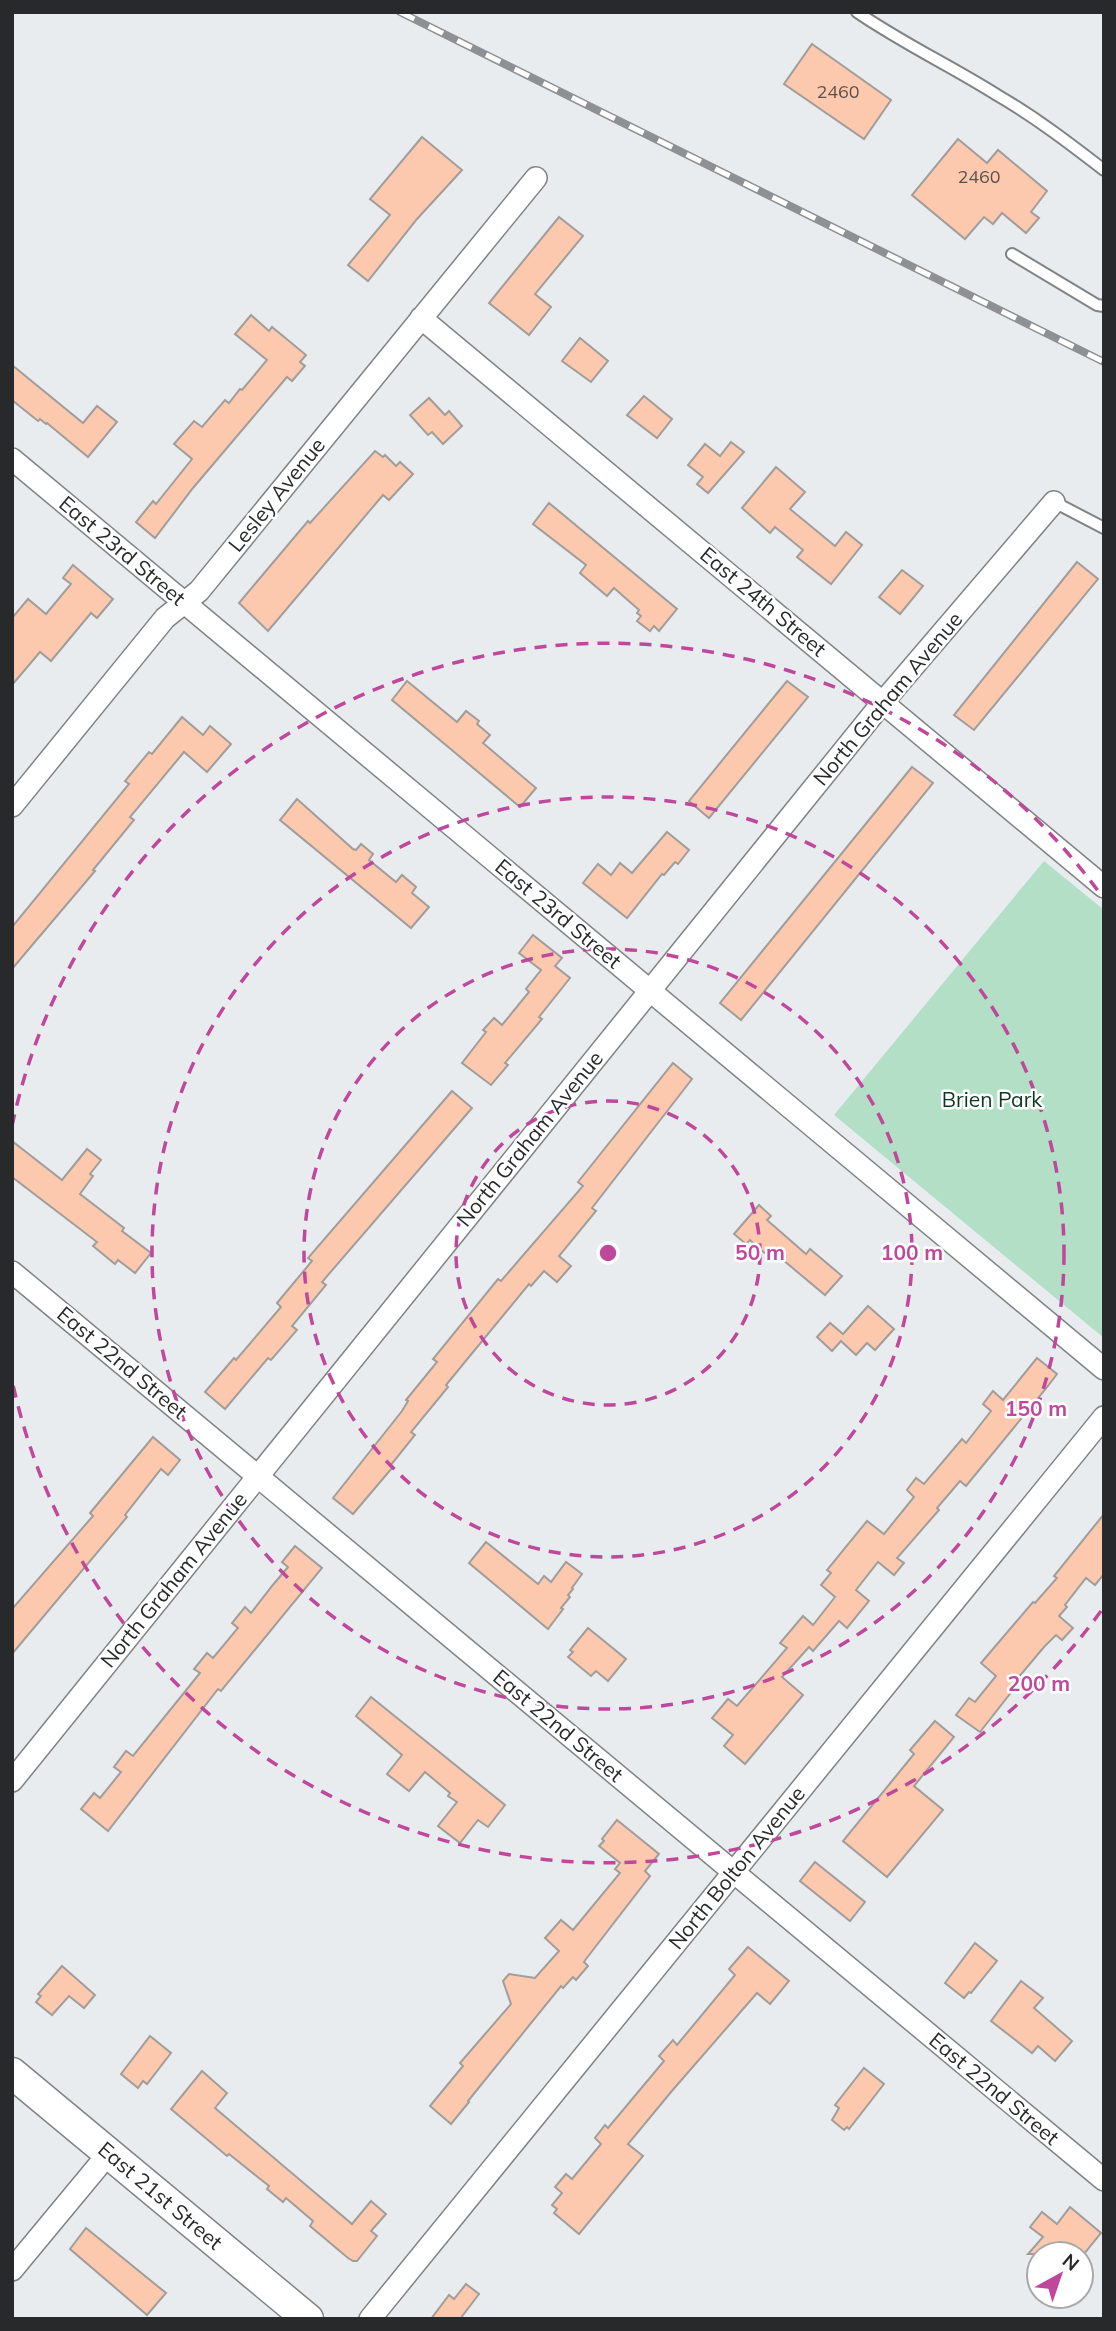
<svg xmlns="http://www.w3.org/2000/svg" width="1116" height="2331" font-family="Mulish,sans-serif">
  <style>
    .green { fill: #b2dfc5 }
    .building { fill: #fcc9af; stroke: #a19d9b; stroke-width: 2 }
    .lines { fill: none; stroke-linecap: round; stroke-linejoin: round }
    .service-casing { stroke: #808385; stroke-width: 14 }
    .minor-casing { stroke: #808385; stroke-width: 24 }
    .secondary-casing { stroke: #808385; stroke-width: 33 }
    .service { stroke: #fff; stroke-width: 10 }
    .minor { stroke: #fff; stroke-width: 21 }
    .secondary { stroke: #fff; stroke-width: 30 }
    .rail-casing { stroke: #8e9092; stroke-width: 8 }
    .rail { stroke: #fff; stroke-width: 5; stroke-dasharray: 16; stroke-linecap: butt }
    .ring { fill: none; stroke: #bf479c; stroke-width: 3.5; stroke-dasharray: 12 9 }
    .labels { text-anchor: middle; stroke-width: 5; stroke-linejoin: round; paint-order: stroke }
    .number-label { font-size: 18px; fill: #5d514b }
    .street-label { font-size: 21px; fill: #28292a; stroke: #fff }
    .park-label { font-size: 21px; fill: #0d3723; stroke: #fff }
    .centre { fill: #bf479c; stroke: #fff; stroke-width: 3.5 }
    .ring-label { font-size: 21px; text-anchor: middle; font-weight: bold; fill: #bf479c; stroke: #fff; stroke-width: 5; stroke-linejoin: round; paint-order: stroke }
  </style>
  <rect width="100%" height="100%" fill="#e8ecee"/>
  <!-- green -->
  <path class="green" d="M 1044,861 L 1104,910 L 1104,1338 L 834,1115 Z"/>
  <!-- building -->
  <g class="building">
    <path d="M 812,44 L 891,100 L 864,139 L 784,84 Z"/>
    <path d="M 422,137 L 462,170 L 417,219 L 368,281 L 348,265 L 390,215 L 370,199 Z"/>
    <path d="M 958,139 L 987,163 L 998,150 L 1047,191 L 1031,212 L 1039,218 L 1026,233 L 1002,213 L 993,224 L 984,217 L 965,239 L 912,195 Z"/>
    <path d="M 559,217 L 583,236 L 535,294 L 551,307 L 529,335 L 489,303 Z"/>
    <path d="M 251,315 L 269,331 L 272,327 L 306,355 L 300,362 L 305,366 L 292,381 L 287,377 L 193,488 L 155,538 L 136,522 L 153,501 L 156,504 L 192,459 L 174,444 L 194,421 L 202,427 L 225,400 L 229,403 L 240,389 L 242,390 L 267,360 L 235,334 Z"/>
    <path d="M 580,338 L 608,361 L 591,382 L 562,361 Z"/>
    <path d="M 12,365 L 83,423 L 97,406 L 117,422 L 88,457 L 47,423 L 46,424 L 40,419 L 38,421 L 12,400 Z"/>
    <path d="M 644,396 L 672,419 L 657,438 L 627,415 Z"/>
    <path d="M 429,398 L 445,415 L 449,411 L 462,426 L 443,444 L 432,432 L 428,435 L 410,415 Z"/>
    <path d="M 731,442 L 744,452 L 708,493 L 697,484 L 703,477 L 688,465 L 705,444 L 720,456 Z"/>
    <path d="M 375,451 L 383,457 L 385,455 L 396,466 L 400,462 L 413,474 L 389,500 L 383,495 L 268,631 L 239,603 L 308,521 L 310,523 Z"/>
    <path d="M 776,467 L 805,492 L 790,509 L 835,546 L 846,532 L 862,545 L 831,584 L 797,557 L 803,550 L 775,527 L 770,533 L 742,508 Z"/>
    <path d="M 549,503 L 677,609 L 659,631 L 654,626 L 650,631 L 637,621 L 641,616 L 637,613 L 639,610 L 614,588 L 607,596 L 580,573 L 586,565 L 533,524 Z"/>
    <path d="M 1077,562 L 1098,579 L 974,730 L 954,715 Z"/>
    <path d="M 73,565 L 113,599 L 97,618 L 91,613 L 51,661 L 40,652 L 12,685 L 12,618 L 28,599 L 46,614 L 71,584 L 63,578 Z"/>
    <path d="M 902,570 L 923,586 L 900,614 L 879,597 Z"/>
    <path d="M 407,681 L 457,722 L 466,711 L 479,721 L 477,724 L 490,735 L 483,743 L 536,788 L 520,807 L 392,700 Z"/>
    <path d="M 787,681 L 808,697 L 709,818 L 689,801 Z"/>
    <path d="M 182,717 L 203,735 L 210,726 L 231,744 L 207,772 L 184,752 L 130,817 L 134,820 L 93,870 L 95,871 L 12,969 L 12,927 L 129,784 L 125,781 L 149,752 L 152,754 Z"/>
    <path d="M 912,767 L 933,783 L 741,1020 L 720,1003 Z"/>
    <path d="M 297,799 L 353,849 L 356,850 L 361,844 L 373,854 L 369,860 L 396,882 L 402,875 L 416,887 L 412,893 L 429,907 L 411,928 L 280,820 Z"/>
    <path d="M 667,832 L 689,850 L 678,864 L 675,862 L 664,875 L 662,874 L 627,918 L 583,883 L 598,864 L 611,875 L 620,863 L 632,873 Z"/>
    <path d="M 533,935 L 562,958 L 555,966 L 570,978 L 539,1017 L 542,1019 L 505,1063 L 508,1065 L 491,1085 L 462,1063 L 486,1032 L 483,1030 L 494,1018 L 502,1025 L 529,992 L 526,989 L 541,970 L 519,953 Z"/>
    <path d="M 673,1063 L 692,1079 L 592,1208 L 596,1211 L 559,1256 L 571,1266 L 557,1282 L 544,1271 L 531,1286 L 529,1284 L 446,1385 L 448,1387 L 411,1432 L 415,1435 L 390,1466 L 392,1468 L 353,1514 L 333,1498 L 402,1411 L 408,1401 L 406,1400 L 437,1362 L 433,1359 L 498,1279 L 501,1281 L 583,1186 L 578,1182 Z"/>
    <path d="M 452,1091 L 472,1108 L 322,1282 L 326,1285 L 292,1326 L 297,1330 L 271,1360 L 268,1358 L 225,1409 L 205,1392 L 234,1358 L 236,1360 L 281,1307 L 277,1303 L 312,1261 L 308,1258 Z"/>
    <path d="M 12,1141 L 62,1180 L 87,1149 L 101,1160 L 90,1174 L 93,1176 L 80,1194 L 124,1228 L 122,1231 L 151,1253 L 135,1273 L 118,1260 L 115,1264 L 93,1246 L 97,1242 L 12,1177 Z"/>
    <path d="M 759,1205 L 771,1216 L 767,1220 L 806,1254 L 810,1249 L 842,1276 L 825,1295 L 771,1250 L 767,1255 L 750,1240 L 746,1244 L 734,1234 Z"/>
    <path d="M 868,1306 L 894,1329 L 875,1350 L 867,1343 L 856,1355 L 841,1341 L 832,1351 L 817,1337 L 830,1323 L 843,1334 Z"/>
    <path d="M 1037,1358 L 1057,1374 L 1048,1386 L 966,1486 L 960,1481 L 937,1508 L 939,1510 L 897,1558 L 904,1563 L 894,1575 L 878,1562 L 856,1590 L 869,1601 L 847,1628 L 839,1621 L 813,1651 L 809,1647 L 782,1677 L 803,1695 L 745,1764 L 724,1746 L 733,1735 L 712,1718 L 728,1699 L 737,1706 L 787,1648 L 780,1643 L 803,1616 L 813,1625 L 835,1597 L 821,1585 L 831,1573 L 827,1570 L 867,1521 L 884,1534 L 914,1497 L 907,1490 L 916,1478 L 924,1484 L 962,1439 L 966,1443 L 991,1411 L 983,1404 L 993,1391 L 1003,1400 Z"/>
    <path d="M 153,1437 L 180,1460 L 168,1475 L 161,1469 L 125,1515 L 127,1517 L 12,1654 L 12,1609 L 93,1516 L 90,1513 Z"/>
    <path d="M 1104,1514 L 1104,1574 L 1095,1585 L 1086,1578 L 1065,1605 L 1067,1607 L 1059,1616 L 1073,1628 L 1062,1640 L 1056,1635 L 1044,1647 L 1017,1679 L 1020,1681 L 980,1732 L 956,1715 L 969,1698 L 975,1702 L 996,1676 L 981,1663 L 1033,1602 L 1035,1603 L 1057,1578 L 1054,1576 Z"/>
    <path d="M 486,1542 L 538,1584 L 544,1576 L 551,1582 L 566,1562 L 582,1574 L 572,1588 L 573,1589 L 568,1595 L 570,1597 L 561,1608 L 563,1609 L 548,1629 L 469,1563 Z"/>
    <path d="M 295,1546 L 322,1568 L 221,1691 L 218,1689 L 108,1831 L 81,1809 L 94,1793 L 100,1798 L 121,1772 L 114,1767 L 126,1751 L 133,1756 L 179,1699 L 200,1673 L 194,1669 L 207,1653 L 213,1658 L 238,1628 L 232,1623 L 245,1607 L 251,1613 L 272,1586 L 288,1567 L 282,1562 Z"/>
    <path d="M 588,1628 L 626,1659 L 608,1681 L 596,1671 L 591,1676 L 568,1657 L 573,1652 L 570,1650 Z"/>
    <path d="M 371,1697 L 505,1805 L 488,1827 L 478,1820 L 460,1843 L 438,1826 L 457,1802 L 448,1796 L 450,1793 L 425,1772 L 409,1791 L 387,1774 L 402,1755 L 356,1716 Z"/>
    <path d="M 935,1721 L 954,1737 L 914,1786 L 943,1810 L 887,1877 L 843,1841 L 914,1754 L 910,1750 Z"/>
    <path d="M 617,1820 L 659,1854 L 645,1871 L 650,1876 L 586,1959 L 584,1962 L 588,1966 L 576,1980 L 573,1977 L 563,1988 L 561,1986 L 468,2101 L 469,2102 L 451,2124 L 430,2106 L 463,2066 L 460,2063 L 511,2004 L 503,1981 L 509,1974 L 535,1978 L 559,1951 L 545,1938 L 561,1920 L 573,1930 L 620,1873 L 615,1869 L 620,1863 L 599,1846 L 604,1841 L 602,1839 Z"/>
    <path d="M 815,1862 L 865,1902 L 850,1921 L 800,1881 Z"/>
    <path d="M 975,1943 L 997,1961 L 971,1993 L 969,1992 L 964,1998 L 945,1983 Z"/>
    <path d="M 748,1947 L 789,1981 L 770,2004 L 757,1993 L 671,2092 L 628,2144 L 643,2156 L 579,2234 L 554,2213 L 557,2209 L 552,2205 L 562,2193 L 555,2187 L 566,2174 L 572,2179 L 601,2144 L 595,2138 L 605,2125 L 608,2128 L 664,2061 L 659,2056 L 673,2040 L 677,2045 L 735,1975 L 729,1969 Z"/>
    <path d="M 62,1966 L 95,1995 L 84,2008 L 69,1996 L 52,2015 L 36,2002 L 41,1996 L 38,1994 Z"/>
    <path d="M 1021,1981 L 1043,1998 L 1034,2008 L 1072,2041 L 1055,2061 L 1038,2046 L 1032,2053 L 991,2021 Z"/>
    <path d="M 150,2036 L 171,2053 L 147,2084 L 143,2081 L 138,2088 L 121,2074 Z"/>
    <path d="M 864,2068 L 884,2084 L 849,2129 L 847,2127 L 844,2130 L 832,2120 L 839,2108 L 835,2105 Z"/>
    <path d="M 202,2071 L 227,2093 L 215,2108 L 352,2224 L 371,2201 L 386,2214 L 371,2231 L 377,2236 L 357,2261 L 353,2261 L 348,2258 L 310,2226 L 313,2221 L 286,2198 L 283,2202 L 267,2189 L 269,2186 L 229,2154 L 227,2156 L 171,2109 Z"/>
    <path d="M 1070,2207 L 1101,2233 L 1084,2254 L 1028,2254 L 1043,2237 L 1030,2227 L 1042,2212 L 1057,2224 Z"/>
    <path d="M 86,2228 L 166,2293 L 147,2315 L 70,2249 Z"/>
    <path d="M 466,2284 L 479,2294 L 460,2319 L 431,2319 L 449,2295 L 454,2299 Z"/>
  </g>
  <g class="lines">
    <!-- service casing -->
    <g class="service-casing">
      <g id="service">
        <path d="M 857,12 C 902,43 951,66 997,95 C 1035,117 1069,143 1104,170"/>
        <path d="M 1012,254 L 1097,305 L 1104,306"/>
        <path d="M 1054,502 L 1104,528"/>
      </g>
    </g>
    <!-- minor casing -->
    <g class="minor-casing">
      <g id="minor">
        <path d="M 421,318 L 1104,887"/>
        <path d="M 12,459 L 1104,1369"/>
        <path d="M 12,806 L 165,618 L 199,591 L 536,178"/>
        <path d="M 12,1272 L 1104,2180"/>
        <path d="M 12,1781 L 883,702 L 1054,502"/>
        <path d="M 12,2270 L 109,2153"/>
        <path d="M 370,2319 L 1104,1417"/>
      </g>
    </g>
    <!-- secondary casing -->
    <g class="secondary-casing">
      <path id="secondary" d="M 12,2073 L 308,2319"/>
    </g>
    <!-- service -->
    <use href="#service" class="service"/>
    <!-- minor -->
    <use href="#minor" class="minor"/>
    <!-- secondary -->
    <use href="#secondary" class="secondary"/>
    <!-- rail casing -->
    <g class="rail-casing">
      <path id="rail" d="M 400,12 L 1104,362"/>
    </g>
    <!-- rail -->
    <use href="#rail" class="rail"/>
  </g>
  <!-- distance rings -->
  <g class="ring">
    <circle cx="608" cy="1253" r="152"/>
    <circle cx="608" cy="1253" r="304"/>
    <circle cx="608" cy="1253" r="456"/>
    <path d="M1101 1611A609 609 0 0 1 12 1380M12 1126A609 609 0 0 1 1101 895"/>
  </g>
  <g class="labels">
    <!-- number labels -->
    <g class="number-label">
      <text x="838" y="98">2460</text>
      <text x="979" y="183">2460</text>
    </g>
    <!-- street labels -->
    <g class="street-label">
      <text transform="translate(277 495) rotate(-51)" y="7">Lesley Avenue</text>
      <text transform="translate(122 551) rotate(40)" y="7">East 23rd Street</text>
      <text transform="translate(763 602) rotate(40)" y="7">East 24th Street</text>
      <text transform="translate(888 699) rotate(-50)" y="7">North Graham Avenue</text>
      <text transform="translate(558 914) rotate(40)" y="7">East 23rd Street</text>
      <text transform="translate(530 1139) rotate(-51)" y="7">North Graham Avenue</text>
      <text transform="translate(122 1363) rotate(40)" y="7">East 22nd Street</text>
      <text transform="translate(174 1580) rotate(-51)" y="7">North Graham Avenue</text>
      <text transform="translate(558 1726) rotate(40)" y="7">East 22nd Street</text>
      <text transform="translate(737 1868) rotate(-51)" y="7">North Bolton Avenue</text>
      <text transform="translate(994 2089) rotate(40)" y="7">East 22nd Street</text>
      <text transform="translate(160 2196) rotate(40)" y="7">East 21st Street</text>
    </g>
    <!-- park labels -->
    <g class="park-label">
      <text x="992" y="1107">Brien Park</text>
    </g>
  </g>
  <circle cx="608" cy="1253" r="10" class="centre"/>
  <g class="ring-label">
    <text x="760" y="1260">50 m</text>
    <text x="912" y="1260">100 m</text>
    <text x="1036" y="1416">150 m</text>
    <text x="1039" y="1691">200 m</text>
  </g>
  <!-- border -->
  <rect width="1116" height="2331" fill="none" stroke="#28292a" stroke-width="28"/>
  <!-- north arrow -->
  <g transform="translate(1060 2275) rotate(40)"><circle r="33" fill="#ffffff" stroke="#a9a9aa" stroke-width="2"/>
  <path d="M0-5L12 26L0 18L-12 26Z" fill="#bf479c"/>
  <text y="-10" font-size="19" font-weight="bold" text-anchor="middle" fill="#28292a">N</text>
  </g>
</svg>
